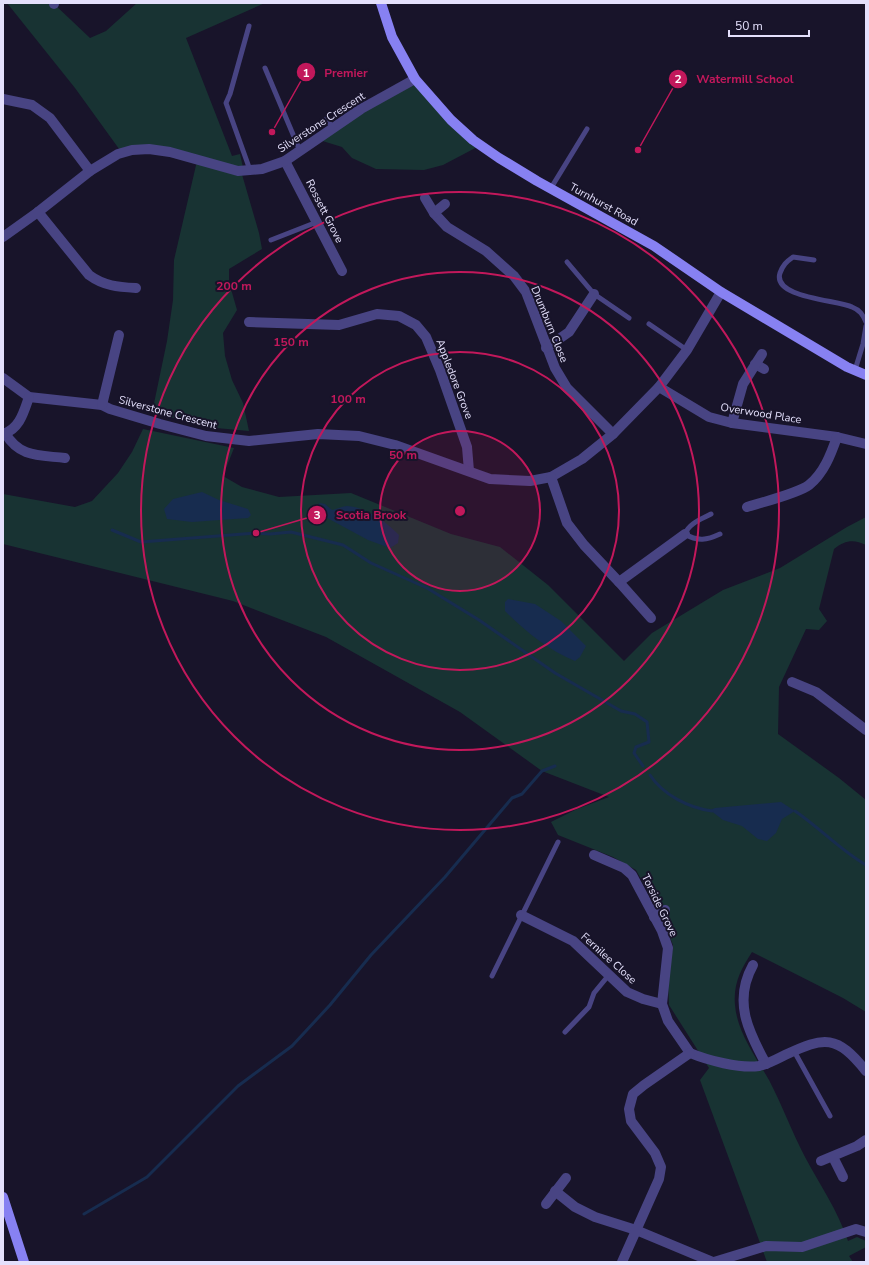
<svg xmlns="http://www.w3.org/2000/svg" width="869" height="1265" font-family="'Nunito Sans',sans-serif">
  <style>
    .green { fill: #183333 }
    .water { fill: #172c4f }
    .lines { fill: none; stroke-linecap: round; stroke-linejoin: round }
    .stream { stroke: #172c4f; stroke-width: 3 }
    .lane { stroke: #484483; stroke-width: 5 }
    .street { stroke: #484483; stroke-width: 10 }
    .secondary { stroke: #8781f2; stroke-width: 10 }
    .ring { fill: none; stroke: #c2185b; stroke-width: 2 }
    .labels { text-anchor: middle; stroke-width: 4; stroke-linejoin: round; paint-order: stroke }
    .street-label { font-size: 11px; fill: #e4e0fc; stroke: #18142a }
    .centre { fill: #c2185b; stroke: #18142a; stroke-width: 2 }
    .ring-label { font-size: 12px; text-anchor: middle; font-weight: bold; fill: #c2185b; stroke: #18142a; stroke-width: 4; stroke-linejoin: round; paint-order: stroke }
    .leader { fill: none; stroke: #c2185b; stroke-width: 1.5 }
    .callout-dot { fill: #c2185b; stroke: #18142a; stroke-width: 1.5 }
    .mark-label { font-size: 12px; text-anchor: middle; font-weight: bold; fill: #fff }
    .callout-label { font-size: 12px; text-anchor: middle; font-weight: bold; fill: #c2185b; stroke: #18142a; stroke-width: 4; stroke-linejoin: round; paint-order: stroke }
  </style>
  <rect width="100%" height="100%" fill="#18142a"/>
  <!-- green -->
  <g class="green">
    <path d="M 7,3 L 53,3 L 90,38 L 106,31 L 137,3 L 265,3 L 186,38 L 232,156 L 240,154 L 244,172 L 241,171 L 259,233 L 262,249 L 229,269 L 229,282 L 237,310 L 223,333 L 225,356 L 232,380 L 243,403 L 249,431 L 216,428 L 152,413 L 167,341 L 173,300 L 174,260 L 197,161 L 170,152 L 122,153 L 75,88 Z"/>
    <path d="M 415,79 L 481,145 L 443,165 L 424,170 L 376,169 L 352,158 L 342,147 L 316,139 Z"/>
    <path d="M 143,429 L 234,448 L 223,476 L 242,487 L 279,497 L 351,493 L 451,534 L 500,547 L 548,585 L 624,661 L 652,633 L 723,590 L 780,568 L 847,527 L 866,517 L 866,545 C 854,539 845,540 834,549 L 819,609 L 827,621 L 819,630 L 806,629 L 779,687 L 778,734 L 839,778 L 866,800 L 866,1012 L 843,998 L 752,952 C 741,969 733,984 735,1005 C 737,1032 756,1057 769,1080 C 782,1105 792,1132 805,1157 C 820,1185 838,1211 848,1241 L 857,1237 L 866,1241 L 866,1247 L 849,1256 L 853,1262 L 767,1262 L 700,1080 L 709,1068 L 669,1005 L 668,983 L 673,945 L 662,917 L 636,870 L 613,857 L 558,835 L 551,822 L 577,809 L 609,797 L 542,771 L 460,712 L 326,637 L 233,601 L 3,544 L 3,494 L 75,507 L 92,501 L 118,473 L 132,452 Z"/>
  </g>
  <!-- water -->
  <g class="water">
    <path d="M 202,492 L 219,500 L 248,509 L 251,515 L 248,518 L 192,522 L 167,519 L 164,509 L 173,499 Z"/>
    <path d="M 320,503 L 325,504 L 332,510 C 337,509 343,506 347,506 C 367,507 386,522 399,535 L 398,543 L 390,548 L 368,540 L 318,513 L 316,506 Z"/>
    <path d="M 508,599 L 535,604 L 561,621 L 586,646 L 580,657 L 575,661 C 548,650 525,631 505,611 L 505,602 Z"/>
    <path d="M 781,802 L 795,811 L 782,819 L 776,833 L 767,841 L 758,839 L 742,826 L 723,820 L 710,810 L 715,808 Z"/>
  </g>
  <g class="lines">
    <!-- stream -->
    <g class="stream">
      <path d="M 112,530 L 141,542 L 256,533 L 270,534 L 291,532 L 343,545 L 371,563 L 427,588 L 479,620 L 555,673 L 621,711 L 635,714 L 647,722 L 649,742 L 636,747 L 634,753 L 643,766"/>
      <path d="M 650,775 C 663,795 689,808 712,811"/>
      <path d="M 795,811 C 820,828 840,850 866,865"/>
      <path d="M 84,1214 L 147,1177 L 238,1086 L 292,1046 L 330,1005 L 371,955 L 445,877 L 512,798 L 522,794 L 542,771 L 555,766"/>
    </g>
    <!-- lane -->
    <g class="lane">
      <path d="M 249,26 L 230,94 L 226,103 L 250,170"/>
      <path d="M 265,68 L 300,151"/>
      <path d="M 327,118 L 332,128"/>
      <path d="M 551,188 L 587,129"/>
      <path d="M 271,240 L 317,222"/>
      <path d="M 814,260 L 793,257 C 786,262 783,265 780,273 C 772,298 838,300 852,307 C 860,310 863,315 866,322"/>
      <path d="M 567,262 L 594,294 L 629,318"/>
      <path d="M 649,324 L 687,350"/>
      <path d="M 855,370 L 863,344 L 866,326"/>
      <path d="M 711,514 C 702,519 689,523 685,534 C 698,542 707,540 720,534"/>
      <path d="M 492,976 L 558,842"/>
      <path d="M 565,1032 L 589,1007 L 594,993 L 608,976"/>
      <path d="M 794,1051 L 830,1116"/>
    </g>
    <!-- street -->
    <g class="street">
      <path d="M 54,4 L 54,3"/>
      <path d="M 3,99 L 32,105 L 50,118 L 90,171"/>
      <path d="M 285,161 L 342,271"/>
      <path d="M 425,198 L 434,213 L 447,227 L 486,251 L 514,276 L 526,292 L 555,368 L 567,388 L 613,434"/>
      <path d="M 38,212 L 89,275 C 104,286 118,287 136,288"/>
      <path d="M 434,213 L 445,204"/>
      <path d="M 3,237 L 38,212 L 90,171 L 118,154 L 132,150 L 149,149 L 170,152 L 238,171 L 262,169 L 285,161 L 361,109 L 415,79"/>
      <path d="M 249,322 L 339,325 L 377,314 L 399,316 L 416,325 L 426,337 L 440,370 L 467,447 L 469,471"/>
      <path d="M 546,348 L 569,332 L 594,294"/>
      <path d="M 755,364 L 764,369"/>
      <path d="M 3,378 L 29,397 L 102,405 L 110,409 L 160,424 L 206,436 L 249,441 L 318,434 L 359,436 L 395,445 L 490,479 L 530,481 L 551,477 L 582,459 L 613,434 L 659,387 L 687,350 L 721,292"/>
      <path d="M 659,387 L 709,417 L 732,423 L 837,437 L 866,444"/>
      <path d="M 102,405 L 119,335"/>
      <path d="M 732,423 L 743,384 L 762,354"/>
      <path d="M 5,433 C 20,458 39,455 65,458"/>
      <path d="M 3,434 C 20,429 24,411 29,397"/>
      <path d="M 551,477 L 567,523 L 584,545 L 619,582 L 685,534"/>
      <path d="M 747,507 C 760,503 799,493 809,485 C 824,473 831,454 837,437"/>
      <path d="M 619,582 L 651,618"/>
      <path d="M 792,682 L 816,692 L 866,730"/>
      <path d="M 594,855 L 624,868 L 632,875 L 662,931 L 668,948 L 662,1004 L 668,1021 L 690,1053"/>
      <path d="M 521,915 L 573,941 L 627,992 L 643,999 L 662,1004"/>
      <path d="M 654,917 L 665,910"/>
      <path d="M 753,965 C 733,1001 748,1031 766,1064"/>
      <path d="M 690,1053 C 707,1060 740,1069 759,1066 C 768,1064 777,1059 785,1055 C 825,1036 837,1035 866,1071"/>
      <path d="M 833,1157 L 843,1177"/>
      <path d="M 821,1161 L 857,1146 L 866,1140"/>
      <path d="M 555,1191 L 575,1207 L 595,1217 L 636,1230 L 713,1262"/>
      <path d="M 546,1204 L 566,1178"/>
      <path d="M 622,1262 L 659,1179 L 661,1167 L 655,1153 L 631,1121 L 629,1109 L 633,1094 L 644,1085 L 690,1053"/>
      <path d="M 714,1262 L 766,1246 L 802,1247 L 856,1229 L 866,1232"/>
    </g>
    <!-- secondary -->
    <g class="secondary">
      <path d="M 381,3 L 392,37 L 415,79 L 451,120 L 473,140 L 499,158 L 537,181 L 654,246 L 721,292 L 847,367 L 866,375"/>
      <path d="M 3,1197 L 24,1262"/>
    </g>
  </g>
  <!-- distance rings -->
  <circle cx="460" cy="511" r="80" fill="#c2185b" fill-opacity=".12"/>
  <g class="ring">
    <circle cx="460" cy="511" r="80"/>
    <circle cx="460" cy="511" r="159"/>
    <circle cx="460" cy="511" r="239"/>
    <circle cx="460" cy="511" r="319"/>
  </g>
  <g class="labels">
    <!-- street labels -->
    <g class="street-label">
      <text transform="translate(321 122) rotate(-33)" y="4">Silverstone Crescent</text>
      <text transform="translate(604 204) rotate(29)" y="4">Turnhurst Road</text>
      <text transform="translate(325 211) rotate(63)" y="4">Rossett Grove</text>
      <text transform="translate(550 324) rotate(68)" y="4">Drumburn Close</text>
      <text transform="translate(455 379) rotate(69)" y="4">Appledore Grove</text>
      <text transform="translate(168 412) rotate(15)" y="4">Silverstone Crescent</text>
      <text transform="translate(761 413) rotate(9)" y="4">Overwood Place</text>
      <text transform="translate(660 905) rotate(64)" y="4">Torside Grove</text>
      <text transform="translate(609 958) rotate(42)" y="4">Fernilee Close</text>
    </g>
  </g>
  <circle cx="460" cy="511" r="6" class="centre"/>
  <g class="ring-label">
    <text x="234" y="290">200 m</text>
    <text x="291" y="346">150 m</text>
    <text x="348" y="403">100 m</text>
    <text x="403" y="459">50 m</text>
  </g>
  <!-- callouts -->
  <path class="leader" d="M272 132L306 72M638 150L678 79M256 533L317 515"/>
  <g class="callout-dot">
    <circle cx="272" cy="132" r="4"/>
    <circle cx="638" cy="150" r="4"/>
    <circle cx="256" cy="533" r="4"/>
    <circle cx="306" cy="72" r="10"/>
    <circle cx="678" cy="79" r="10"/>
    <circle cx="317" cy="515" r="10"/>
  </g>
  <g class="mark-label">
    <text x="306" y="77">1</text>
    <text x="678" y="83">2</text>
    <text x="317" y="519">3</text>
  </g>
  <g class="callout-label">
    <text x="346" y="77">Premier</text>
    <text x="745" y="83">Watermill School</text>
    <text x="371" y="519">Scotia Brook</text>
  </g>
  <!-- border -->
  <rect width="869" height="1265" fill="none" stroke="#e4e0fc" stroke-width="8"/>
  <!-- scale -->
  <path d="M729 30v6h80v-6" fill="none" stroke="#e4e0fc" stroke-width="2"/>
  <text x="735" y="30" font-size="12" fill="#e4e0fc" stroke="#18142a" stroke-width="3" paint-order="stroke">50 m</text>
</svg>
